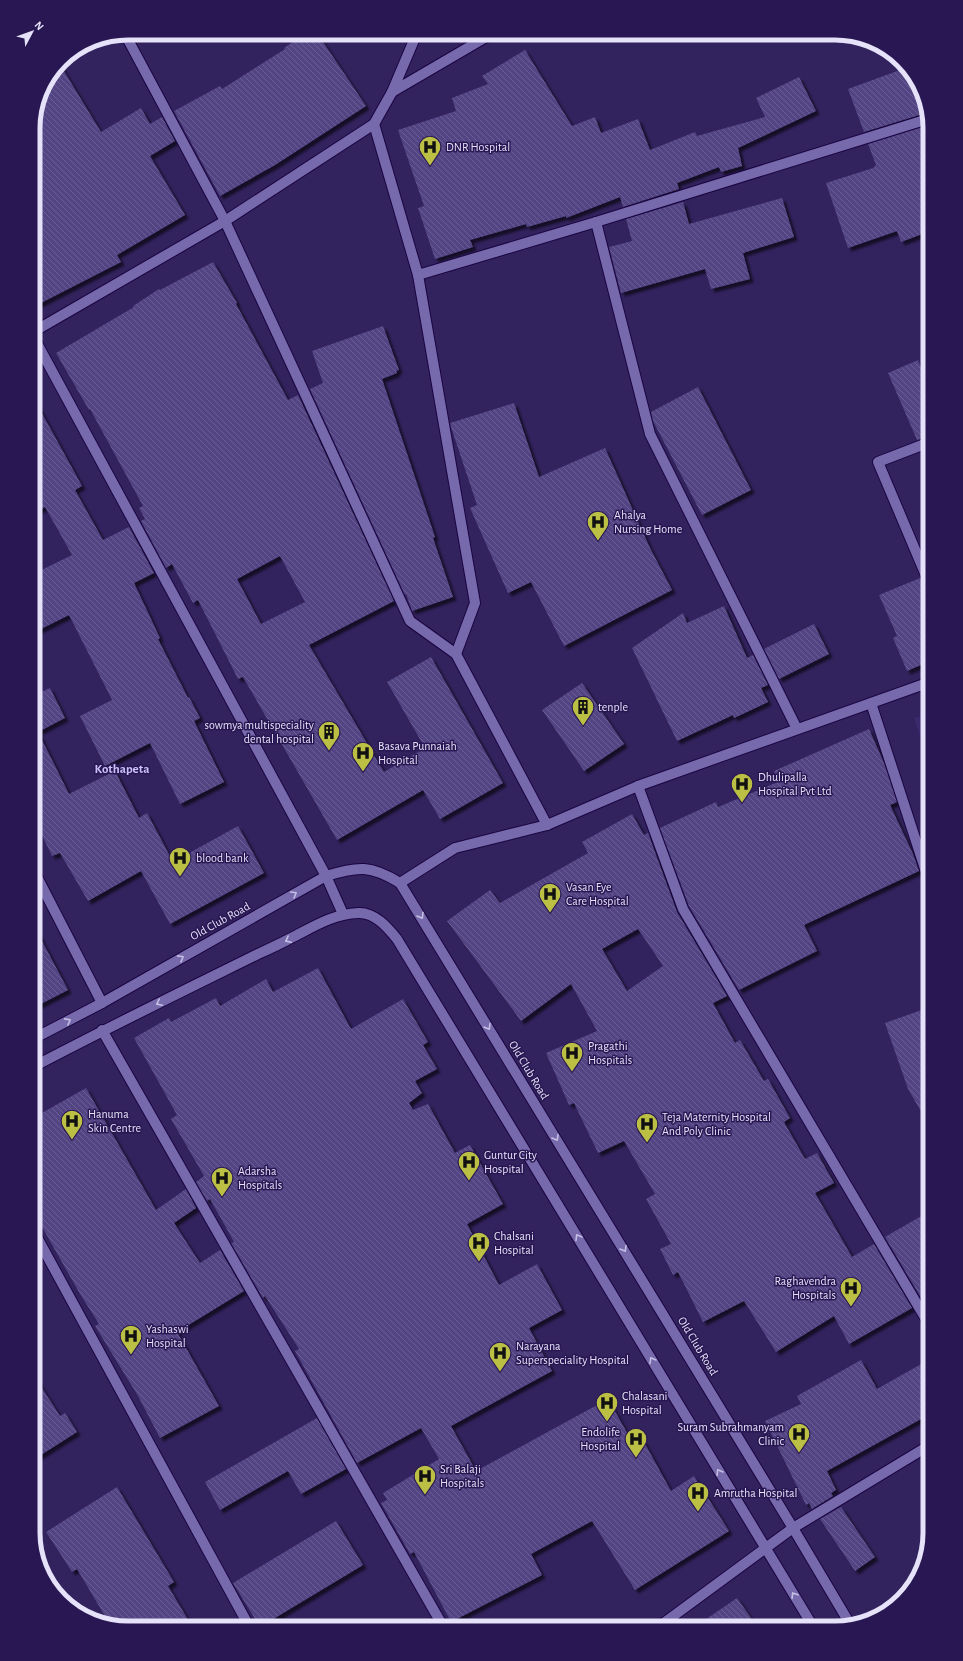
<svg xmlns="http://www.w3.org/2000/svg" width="963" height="1661" font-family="'Alegreya Sans',sans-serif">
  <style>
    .built { fill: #3a296c }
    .building { fill: url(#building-back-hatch); fill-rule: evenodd; filter: url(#shadow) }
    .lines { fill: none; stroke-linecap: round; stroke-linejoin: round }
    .street-casing { stroke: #1b0541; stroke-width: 12 }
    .secondary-casing { stroke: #1b0541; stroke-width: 12 }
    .street { stroke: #7669ac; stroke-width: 10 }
    .secondary { stroke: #7669ac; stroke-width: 10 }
    .oneway { stroke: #c4bee2 }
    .labels { text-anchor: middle; stroke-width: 3; stroke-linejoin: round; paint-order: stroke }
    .poi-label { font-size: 12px; fill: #e5e2f9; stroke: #281752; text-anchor: start }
    .street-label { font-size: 12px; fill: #e5e2f9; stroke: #281752 }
    .neighbourhood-label { font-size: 13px; font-weight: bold; fill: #cac1fb; stroke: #281752 }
    .rim { fill: none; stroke: #e5e2f9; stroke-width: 5 }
  </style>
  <defs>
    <pattern id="building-back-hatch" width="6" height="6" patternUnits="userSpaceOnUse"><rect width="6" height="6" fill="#524483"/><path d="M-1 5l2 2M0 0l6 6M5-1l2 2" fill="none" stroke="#6b5f95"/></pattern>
    <filter id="shadow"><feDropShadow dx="3.5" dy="3.5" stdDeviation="1" flood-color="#0009"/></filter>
  </defs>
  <rect width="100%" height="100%" fill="#32225d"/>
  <!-- built -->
  <path class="built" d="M 930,714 L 930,766 L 914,718 Z"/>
  <!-- building -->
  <g class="building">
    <path d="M 306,33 L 317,33 L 366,106 L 275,165 L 220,196 L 174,111 L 220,86 L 222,89 L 285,49 L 284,48 Z"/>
    <path d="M 525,50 L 572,126 L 595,117 L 601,133 L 638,119 L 650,150 L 695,132 L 697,136 L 765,117 L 756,98 L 799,77 L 816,111 L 738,148 L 742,166 L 721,172 L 719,167 L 677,183 L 679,189 L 623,207 L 620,197 L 566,218 L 566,216 L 527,227 L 526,224 L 470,240 L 473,247 L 435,259 L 418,208 L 424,206 L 398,130 L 456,111 L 452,98 L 488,84 L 482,76 Z"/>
    <path d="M 59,63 L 101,132 L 141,108 L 150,124 L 162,117 L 175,141 L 150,156 L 185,215 L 117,255 L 121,262 L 33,307 L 33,122 L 40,92 Z"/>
    <path d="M 900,70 L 906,70 L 920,86 L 926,113 L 864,132 L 848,89 Z"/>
    <path d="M 929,125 L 930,231 L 901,242 L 897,231 L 848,248 L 826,183 L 873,168 L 876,165 L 868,144 Z"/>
    <path d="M 782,198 L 794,237 L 743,253 L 750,279 L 711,289 L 705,269 L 621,293 L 609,247 L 632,241 L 626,219 L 683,202 L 689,224 Z"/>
    <path d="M 213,262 L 237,303 L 236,304 L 288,400 L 298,395 L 394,601 L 309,645 L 384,772 L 425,748 L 387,682 L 431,657 L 503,783 L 440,819 L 423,790 L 337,840 L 243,677 L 238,679 L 198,600 L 193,603 L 172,564 L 166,568 L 141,521 L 145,519 L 139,508 L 143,506 L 90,409 L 89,410 L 56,353 L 134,307 L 133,306 L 159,289 L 160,290 ZM 280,556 L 305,602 L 261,624 L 237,579 Z"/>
    <path d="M 383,326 L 399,370 L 396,371 L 397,373 L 382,379 L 435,537 L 433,538 L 453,597 L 412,611 L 406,594 L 405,595 L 310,389 L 323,383 L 312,351 Z"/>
    <path d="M 918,360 L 930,388 L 930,436 L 917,440 L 888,373 Z"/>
    <path d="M 698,387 L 751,490 L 702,515 L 653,421 L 651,412 Z"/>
    <path d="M 33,397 L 82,486 L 75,490 L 103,540 L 129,527 L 154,573 L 134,583 L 160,638 L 158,639 L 188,698 L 189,697 L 200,718 L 194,721 L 224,782 L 180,804 L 150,743 L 105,766 L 80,716 L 112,700 L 69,615 L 33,633 L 33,574 L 72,555 L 45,507 L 33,513 Z"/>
    <path d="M 514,403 L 539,477 L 605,448 L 650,548 L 672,590 L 564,646 L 531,582 L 508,593 L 470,508 L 477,505 L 451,427 L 450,423 Z"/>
    <path d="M 930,449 L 930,468 L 923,452 Z"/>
    <path d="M 920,578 L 930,598 L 930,661 L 907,671 L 893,638 L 897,636 L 879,595 Z"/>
    <path d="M 724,606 L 747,658 L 753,655 L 768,685 L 761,688 L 768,702 L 734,718 L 733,715 L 677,741 L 632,648 L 683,613 L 687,623 Z"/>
    <path d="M 814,624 L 829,654 L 779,679 L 764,649 Z"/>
    <path d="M 582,683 L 624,744 L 584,771 L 542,710 Z"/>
    <path d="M 50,688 L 65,718 L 38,732 L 69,794 L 115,771 L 139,818 L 147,813 L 173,862 L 238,826 L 264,873 L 170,924 L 141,871 L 88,901 L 60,853 L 52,856 L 33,817 L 33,696 Z"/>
    <path d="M 869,729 L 884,763 L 897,802 L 890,805 L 913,854 L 919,871 L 804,925 L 817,951 L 739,990 L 689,906 L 660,828 L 716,802 L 718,807 L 778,782 L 774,771 Z"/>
    <path d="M 632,814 L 644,835 L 648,833 L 677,912 L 727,996 L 713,1003 L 735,1043 L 740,1040 L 764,1081 L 768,1079 L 790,1118 L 784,1122 L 805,1159 L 817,1153 L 834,1183 L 815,1193 L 852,1257 L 874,1244 L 912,1308 L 849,1344 L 834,1316 L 776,1352 L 744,1301 L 703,1322 L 678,1272 L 673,1275 L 660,1249 L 671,1244 L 646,1199 L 655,1194 L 624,1141 L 598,1153 L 574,1103 L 569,1105 L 546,1053 L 597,1031 L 571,984 L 521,1021 L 447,921 L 490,890 L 500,903 L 588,853 L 582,842 ZM 638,929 L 663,966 L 627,991 L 602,949 Z"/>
    <path d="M 33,924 L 68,990 L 33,1008 Z"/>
    <path d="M 318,968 L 351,1029 L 403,999 L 428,1042 L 423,1045 L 437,1069 L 415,1081 L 422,1093 L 409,1103 L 413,1110 L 428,1104 L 455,1153 L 470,1145 L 503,1204 L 467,1224 L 499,1285 L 537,1264 L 562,1310 L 529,1328 L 552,1371 L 451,1426 L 476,1471 L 608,1399 L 634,1445 L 643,1440 L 671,1491 L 694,1476 L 729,1531 L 635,1590 L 592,1521 L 531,1554 L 542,1575 L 451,1622 L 414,1552 L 410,1554 L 381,1503 L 387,1500 L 383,1493 L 439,1459 L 421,1428 L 357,1463 L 295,1351 L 299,1349 L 265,1296 L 263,1298 L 231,1243 L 234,1242 L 210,1199 L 207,1201 L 196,1182 L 204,1176 L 171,1119 L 177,1115 L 134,1038 L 169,1018 L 171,1022 L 216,998 L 220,1006 L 266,979 L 273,992 Z"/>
    <path d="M 930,1007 L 930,1127 L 908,1089 L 885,1023 Z"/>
    <path d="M 86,1088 L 156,1210 L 186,1189 L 196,1208 L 174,1223 L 200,1263 L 220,1250 L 244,1291 L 177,1332 L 219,1406 L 160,1438 L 138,1396 L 95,1326 L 99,1324 L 80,1294 L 33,1211 L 33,1118 Z"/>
    <path d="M 930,1211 L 930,1297 L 923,1301 L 885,1237 Z"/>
    <path d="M 930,1359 L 930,1414 L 827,1471 L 836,1490 L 831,1493 L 833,1496 L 812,1509 L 809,1503 L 806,1505 L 765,1421 L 801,1404 L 797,1396 L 861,1360 L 877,1389 Z"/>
    <path d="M 33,1374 L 60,1416 L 65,1413 L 77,1432 L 33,1460 Z"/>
    <path d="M 317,1418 L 346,1469 L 301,1494 L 288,1471 L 220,1510 L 205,1482 Z"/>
    <path d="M 117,1487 L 174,1582 L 168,1586 L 193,1628 L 122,1628 L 109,1623 L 77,1569 L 72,1572 L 46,1532 Z"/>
    <path d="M 841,1507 L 875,1557 L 855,1571 L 820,1519 Z"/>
    <path d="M 336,1521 L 363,1565 L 260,1627 L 233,1583 Z"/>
    <path d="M 737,1598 L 758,1628 L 693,1628 Z"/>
  </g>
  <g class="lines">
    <!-- street casing -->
    <g class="street-casing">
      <g id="street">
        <path d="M 125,34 L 225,221 L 410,621 L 456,654 L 547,825"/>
        <path d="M 392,92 L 493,33"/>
        <path d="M 374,124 L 418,275 L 596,222 L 928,119"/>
        <path d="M 596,222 L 650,434 L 797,729"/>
        <path d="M 418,275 L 475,603 L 456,654"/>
        <path d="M 33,332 L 225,221 L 374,124 L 392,92 L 417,33"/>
        <path d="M 33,336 L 326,876 L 343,914"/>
        <path d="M 930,585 L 878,462 L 930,442"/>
        <path d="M 871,703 L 930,884"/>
        <path d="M 638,786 L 683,909 L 930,1326"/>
        <path d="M 33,869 L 102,1003"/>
        <path d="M 102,1030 L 444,1628"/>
        <path d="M 33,1230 L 250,1628"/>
        <path d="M 657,1628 L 793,1528 L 930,1445"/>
      </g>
    </g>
    <!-- secondary casing -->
    <g class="secondary-casing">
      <g id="secondary">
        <path d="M 400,883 L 455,848 L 547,825 L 638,786 L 930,682"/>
        <path d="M 33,1039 L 102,1003 L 326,876 C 358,866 371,865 400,883 L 793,1528 L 850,1624"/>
        <path d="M 33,1067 C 107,1028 183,991 258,954 C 269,949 280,944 291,938 C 313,927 333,914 358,913 C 375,912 388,928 397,939 L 814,1628"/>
      </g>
    </g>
    <!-- street -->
    <use href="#street" class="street"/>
    <!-- secondary -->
    <use href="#secondary" class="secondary"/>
  </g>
  <!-- one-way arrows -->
  <defs><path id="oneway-chevron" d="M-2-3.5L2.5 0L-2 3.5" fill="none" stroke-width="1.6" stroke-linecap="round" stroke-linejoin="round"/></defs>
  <g class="oneway">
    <use href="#oneway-chevron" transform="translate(294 894) rotate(-30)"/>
    <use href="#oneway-chevron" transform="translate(421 916) rotate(59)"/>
    <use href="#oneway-chevron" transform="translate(288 940) rotate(153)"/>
    <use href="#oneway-chevron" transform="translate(181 958) rotate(-29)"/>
    <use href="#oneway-chevron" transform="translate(159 1003) rotate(154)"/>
    <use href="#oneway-chevron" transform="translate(68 1021) rotate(-28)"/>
    <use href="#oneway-chevron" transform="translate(488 1027) rotate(59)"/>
    <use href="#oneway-chevron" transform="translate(556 1138) rotate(59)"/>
    <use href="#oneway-chevron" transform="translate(578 1237) rotate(-121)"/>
    <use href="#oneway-chevron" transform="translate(624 1249) rotate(59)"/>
    <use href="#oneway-chevron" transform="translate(652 1360) rotate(-121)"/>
    <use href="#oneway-chevron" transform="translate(719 1472) rotate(-121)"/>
    <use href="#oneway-chevron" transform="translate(794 1595) rotate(-122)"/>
  </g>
  <!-- icons -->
  <defs>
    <g id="hospital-pin" transform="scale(1.15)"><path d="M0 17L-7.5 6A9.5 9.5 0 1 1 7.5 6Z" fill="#bbc045" stroke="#281752"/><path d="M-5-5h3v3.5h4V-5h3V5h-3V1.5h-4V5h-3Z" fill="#111"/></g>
    <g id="building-pin" transform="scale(1.15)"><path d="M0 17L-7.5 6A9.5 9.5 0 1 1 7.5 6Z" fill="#bbc045" stroke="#281752"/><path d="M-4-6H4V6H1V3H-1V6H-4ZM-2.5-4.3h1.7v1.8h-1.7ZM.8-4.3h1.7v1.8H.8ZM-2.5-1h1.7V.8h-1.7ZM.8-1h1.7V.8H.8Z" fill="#111"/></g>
  </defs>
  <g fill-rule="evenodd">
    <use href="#hospital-pin" x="430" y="147"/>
    <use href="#hospital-pin" x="598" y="522"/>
    <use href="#building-pin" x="583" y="707"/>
    <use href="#building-pin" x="329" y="732"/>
    <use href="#hospital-pin" x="363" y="753"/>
    <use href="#hospital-pin" x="742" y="784"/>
    <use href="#hospital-pin" x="180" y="858"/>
    <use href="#hospital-pin" x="550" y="894"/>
    <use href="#hospital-pin" x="572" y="1053"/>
    <use href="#hospital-pin" x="72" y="1121"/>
    <use href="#hospital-pin" x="647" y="1124"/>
    <use href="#hospital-pin" x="469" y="1162"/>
    <use href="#hospital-pin" x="222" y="1178"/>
    <use href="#hospital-pin" x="479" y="1243"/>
    <use href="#hospital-pin" x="851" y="1288"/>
    <use href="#hospital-pin" x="131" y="1336"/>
    <use href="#hospital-pin" x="500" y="1353"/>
    <use href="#hospital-pin" x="607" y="1403"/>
    <use href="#hospital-pin" x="799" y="1434"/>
    <use href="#hospital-pin" x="636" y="1439"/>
    <use href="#hospital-pin" x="425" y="1476"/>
    <use href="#hospital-pin" x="698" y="1493"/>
  </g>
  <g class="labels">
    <!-- poi labels -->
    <g class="poi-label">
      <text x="446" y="151">DNR Hospital</text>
      <text x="614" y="519">Ahalya<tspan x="614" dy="14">Nursing Home</tspan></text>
      <text x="598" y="711">tenple</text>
      <text x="314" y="729" text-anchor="end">sowmya multispeciality<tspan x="314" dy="14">dental hospital</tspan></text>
      <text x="378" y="750">Basava Punnaiah<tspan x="378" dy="14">Hospital</tspan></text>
      <text x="758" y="781">Dhulipalla<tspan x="758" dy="14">Hospital Pvt Ltd</tspan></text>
      <text x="196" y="862">blood bank</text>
      <text x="566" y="891">Vasan Eye<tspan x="566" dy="14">Care Hospital</tspan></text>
      <text x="588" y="1050">Pragathi<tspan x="588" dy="14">Hospitals</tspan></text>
      <text x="88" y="1118">Hanuma<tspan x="88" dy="14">Skin Centre</tspan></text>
      <text x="662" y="1121">Teja Maternity Hospital<tspan x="662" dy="14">And Poly Clinic</tspan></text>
      <text x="484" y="1159">Guntur City<tspan x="484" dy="14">Hospital</tspan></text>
      <text x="238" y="1175">Adarsha<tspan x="238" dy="14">Hospitals</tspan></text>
      <text x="494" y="1240">Chalsani<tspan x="494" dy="14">Hospital</tspan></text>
      <text x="836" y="1285" text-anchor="end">Raghavendra<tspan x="836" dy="14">Hospitals</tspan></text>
      <text x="146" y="1333">Yashaswi<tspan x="146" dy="14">Hospital</tspan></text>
      <text x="516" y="1350">Narayana<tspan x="516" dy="14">Superspeciality Hospital</tspan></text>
      <text x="622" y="1400">Chalasani<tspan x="622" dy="14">Hospital</tspan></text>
      <text x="784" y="1431" text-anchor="end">Suram Subrahmanyam<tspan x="784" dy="14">Clinic</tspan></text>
      <text x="620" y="1436" text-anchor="end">Endolife<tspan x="620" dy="14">Hospital</tspan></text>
      <text x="440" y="1473">Sri Balaji<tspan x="440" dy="14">Hospitals</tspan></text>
      <text x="714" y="1497">Amrutha Hospital</text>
    </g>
    <!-- street labels -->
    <g class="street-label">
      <text transform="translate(220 921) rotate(-29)" y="4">Old Club Road</text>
      <text transform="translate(529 1070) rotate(59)" y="4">Old Club Road</text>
      <text transform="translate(698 1346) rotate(59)" y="4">Old Club Road</text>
    </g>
    <!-- neighbourhood labels -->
    <g class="neighbourhood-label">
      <text x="122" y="773">Kothapeta</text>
    </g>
  </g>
  <!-- crop -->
  <path d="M0 0H963V1661H0ZM128 40H835A88 88 0 0 1 923 128V1533A88 88 0 0 1 835 1621H128A88 88 0 0 1 40 1533V128A88 88 0 0 1 128 40Z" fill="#281752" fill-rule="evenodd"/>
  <path class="rim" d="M128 40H835A88 88 0 0 1 923 128V1533A88 88 0 0 1 835 1621H128A88 88 0 0 1 40 1533V128A88 88 0 0 1 128 40Z"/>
  <!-- north arrow -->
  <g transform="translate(32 32) rotate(49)" stroke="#281752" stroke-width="3" paint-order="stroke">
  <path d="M0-3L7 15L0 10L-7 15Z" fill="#e5e2f9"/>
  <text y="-6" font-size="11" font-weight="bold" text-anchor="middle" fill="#e5e2f9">N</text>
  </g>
</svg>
